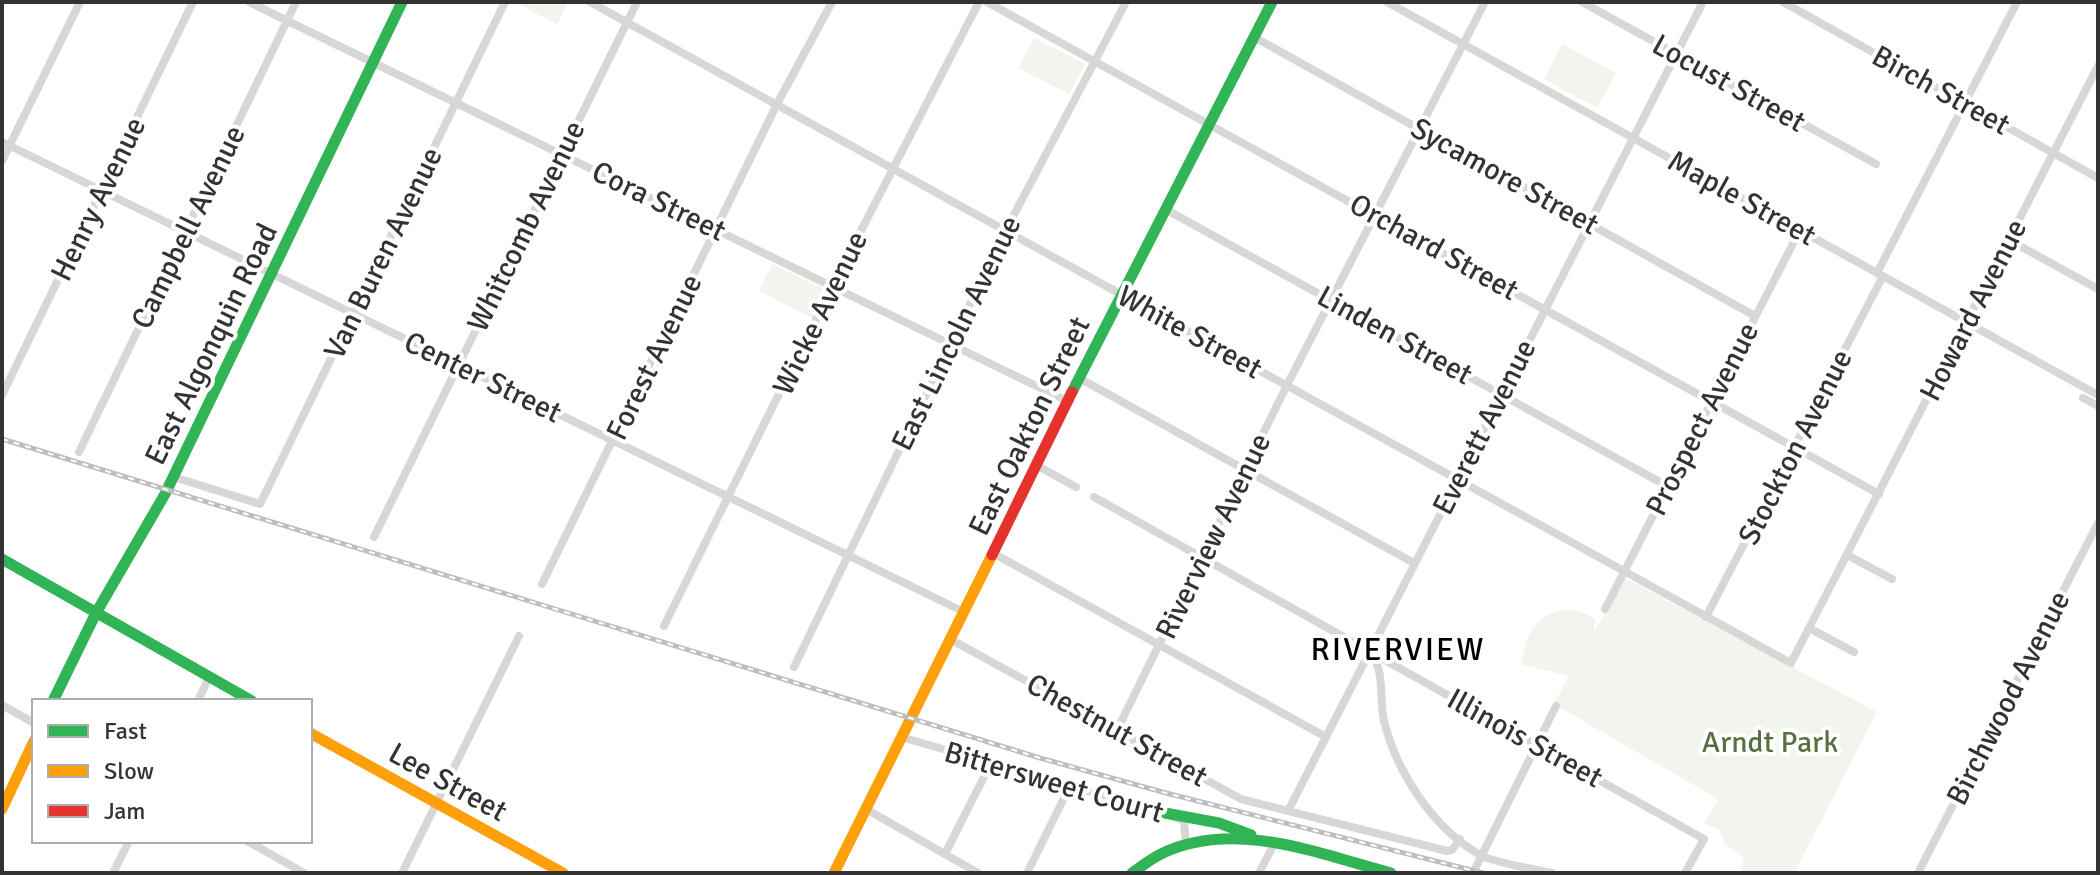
<svg xmlns="http://www.w3.org/2000/svg" width="2100" height="875" font-family="Signika,sans-serif">
  <style>
    .green { fill: #f1f5ed }
    .lines { fill: none; stroke-linecap: round; stroke-linejoin: round }
    .street { stroke: #d7d7d7; stroke-width: 8 }
    .fast { stroke: #30b455; stroke-width: 11 }
    .slow { stroke: #ff9f0a; stroke-width: 11 }
    .jam { stroke: #e5322d; stroke-width: 11 }
    .rail-casing { stroke: #bebebe; stroke-width: 5 }
    .rail { stroke: #fff; stroke-width: 2; stroke-dasharray: 6; stroke-linecap: butt }
    .labels { text-anchor: middle; stroke-width: 8; stroke-linejoin: round; paint-order: stroke }
    .street-label { font-size: 30px; fill: #333; stroke: #fff }
    .park-label { font-size: 30px; fill: #56703f; stroke: #fff }
    .neighbourhood-label { font-size: 32px; letter-spacing: 2px; fill: #000; stroke: #fff }
  </style>
  <rect width="100%" height="100%" fill="#fff"/>
  <!-- green -->
  <g class="green">
    <path d="M 514,2 L 568,2 L 557,24 Z"/>
    <path d="M 1034,38 L 1085,64 L 1069,94 L 1018,68 Z"/>
    <path d="M 1562,44 L 1616,73 L 1597,108 L 1544,79 Z"/>
    <path d="M 772,264 L 826,290 L 812,318 L 759,291 Z"/>
    <path d="M 1625,578 L 1877,712 L 1794,873 L 1739,873 L 1744,858 L 1724,843 L 1719,829 L 1704,824 L 1718,799 L 1554,704 L 1569,676 L 1521,664 C 1524,654 1525,642 1530,633 C 1544,608 1574,603 1595,620 L 1593,634 Z"/>
  </g>
  <g class="lines">
    <!-- street -->
    <g class="street">
      <path d="M 249,2 L 1067,401"/>
      <path d="M 590,2 L 1791,663 L 2098,66"/>
      <path d="M 987,2 L 1879,494"/>
      <path d="M 1387,2 L 2098,395"/>
      <path d="M 1582,2 L 1876,164"/>
      <path d="M 1783,2 L 2098,178"/>
      <path d="M 1254,37 L 1755,316"/>
      <path d="M 2,142 L 964,612"/>
      <path d="M 2,161 L 80,2"/>
      <path d="M 1165,209 L 1667,486"/>
      <path d="M 2009,240 L 2098,289"/>
      <path d="M 1877,273 L 2017,2"/>
      <path d="M 1079,378 L 1414,563"/>
      <path d="M 2,395 L 193,2"/>
      <path d="M 2083,398 L 2098,406"/>
      <path d="M 79,452 L 296,2"/>
      <path d="M 1036,465 L 1076,487"/>
      <path d="M 174,477 L 260,504 L 505,2"/>
      <path d="M 1094,497 L 1704,839 L 1685,873"/>
      <path d="M 374,537 L 637,2"/>
      <path d="M 993,553 L 1326,737"/>
      <path d="M 1847,555 L 1892,579"/>
      <path d="M 542,584 L 777,104 L 832,2"/>
      <path d="M 1605,609 L 1800,230"/>
      <path d="M 1706,617 L 1883,276"/>
      <path d="M 664,626 L 833,285 L 979,2"/>
      <path d="M 1809,628 L 1854,652"/>
      <path d="M 950,639 L 1241,799 L 1447,851 L 1452,850 L 1460,839"/>
      <path d="M 1372,655 C 1385,673 1379,700 1384,721 C 1397,773 1433,828 1480,855 C 1498,864 1532,868 1552,873"/>
      <path d="M 794,667 L 1006,230 L 1126,2"/>
      <path d="M 198,701 L 209,677"/>
      <path d="M 2,705 L 34,723"/>
      <path d="M 1117,730 L 1287,385 L 1485,2"/>
      <path d="M 901,737 L 1165,813 L 1184,821 L 1186,844"/>
      <path d="M 866,809 L 978,873"/>
      <path d="M 1289,809 L 1703,2"/>
      <path d="M 247,841 L 304,873"/>
      <path d="M 945,854 L 990,765"/>
      <path d="M 113,873 L 129,841"/>
      <path d="M 402,873 L 519,636"/>
      <path d="M 1027,873 L 1070,786"/>
      <path d="M 1259,873 L 1274,844"/>
      <path d="M 1473,873 L 1556,706"/>
      <path d="M 1918,873 L 2098,523"/>
    </g>
    <!-- fast -->
    <g class="fast">
      <path d="M 1072,392 L 1272,2"/>
      <path d="M 2,559 L 252,701"/>
      <path d="M 53,701 L 96,613 L 165,494 L 402,2"/>
      <path d="M 1165,813 L 1219,823 L 1251,835"/>
      <path d="M 1132,873 C 1142,866 1152,858 1163,853 C 1236,819 1319,854 1391,873"/>
    </g>
    <!-- slow -->
    <g class="slow">
      <path d="M 310,733 L 563,873"/>
      <path d="M 2,809 L 34,741"/>
      <path d="M 834,873 L 992,555"/>
    </g>
    <!-- jam -->
    <path class="jam" d="M 992,555 L 1072,392"/>
    <!-- rail casing -->
    <g class="rail-casing">
      <path id="rail" d="M 2,439 L 1040,758 L 1166,793 L 1483,873"/>
    </g>
    <!-- rail -->
    <use href="#rail" class="rail"/>
  </g>
  <g class="labels">
    <!-- street labels -->
    <g class="street-label">
      <text transform="translate(1729 83) rotate(29)" y="10">Locust Street</text>
      <text transform="translate(1941 90) rotate(29)" y="10">Birch Street</text>
      <text transform="translate(1505 176) rotate(29)" y="10">Sycamore Street</text>
      <text transform="translate(1742 198) rotate(29)" y="10">Maple Street</text>
      <text transform="translate(98 199) rotate(-64)" y="10">Henry Avenue</text>
      <text transform="translate(659 201) rotate(26)" y="10">Cora Street</text>
      <text transform="translate(526 226) rotate(-64)" y="10">Whitcomb Avenue</text>
      <text transform="translate(188 227) rotate(-64)" y="10">Campbell Avenue</text>
      <text transform="translate(1434 247) rotate(29)" y="10">Orchard Street</text>
      <text transform="translate(383 253) rotate(-64)" y="10">Van Buren Avenue</text>
      <text transform="translate(1973 310) rotate(-63)" y="10">Howard Avenue</text>
      <text transform="translate(820 313) rotate(-64)" y="10">Wicke Avenue</text>
      <text transform="translate(1190 332) rotate(29)" y="10">White Street</text>
      <text transform="translate(956 333) rotate(-64)" y="10">East Lincoln Avenue</text>
      <text transform="translate(1395 335) rotate(29)" y="10">Linden Street</text>
      <text transform="translate(211 344) rotate(-64)" y="10">East Algonquin Road</text>
      <text transform="translate(654 357) rotate(-64)" y="10">Forest Avenue</text>
      <text transform="translate(483 377) rotate(26)" y="10">Center Street</text>
      <text transform="translate(1702 419) rotate(-63)" y="10">Prospect Avenue</text>
      <text transform="translate(1029 426) rotate(-64)" y="10">East Oakton Street</text>
      <text transform="translate(1484 427) rotate(-63)" y="10">Everett Avenue</text>
      <text transform="translate(1795 447) rotate(-63)" y="10">Stockton Avenue</text>
      <text transform="translate(1213 536) rotate(-64)" y="10">Riverview Avenue</text>
      <text transform="translate(2008 698) rotate(-63)" y="10">Birchwood Avenue</text>
      <text transform="translate(1117 730) rotate(29)" y="10">Chestnut Street</text>
      <text transform="translate(1525 738) rotate(29)" y="10">Illinois Street</text>
      <text transform="translate(448 782) rotate(29)" y="10">Lee Street</text>
      <text transform="translate(1054 782) rotate(16)" y="10">Bittersweet Court</text>
    </g>
    <!-- park labels -->
    <g class="park-label">
      <text x="1770" y="752">Arndt Park</text>
    </g>
    <!-- neighbourhood labels -->
    <g class="neighbourhood-label">
      <text x="1398" y="660">RIVERVIEW</text>
    </g>
  </g>
  <!-- border -->
  <rect width="2100" height="875" fill="none" stroke="#333333" stroke-width="8"/>
  <!-- legend -->
  <rect x="32" y="699" width="280" height="144" fill="#ffffff" stroke="#adadad" stroke-width="2"/>
  <rect x="48" y="725" width="40" height="12" fill="#30b455" stroke="#adadad" stroke-width="2"/>
  <text x="104" y="739" font-size="24" fill="#333333">Fast</text>
  <rect x="48" y="765" width="40" height="12" fill="#ff9f0a" stroke="#adadad" stroke-width="2"/>
  <text x="104" y="779" font-size="24" fill="#333333">Slow</text>
  <rect x="48" y="805" width="40" height="12" fill="#e5322d" stroke="#adadad" stroke-width="2"/>
  <text x="104" y="819" font-size="24" fill="#333333">Jam</text>
</svg>
